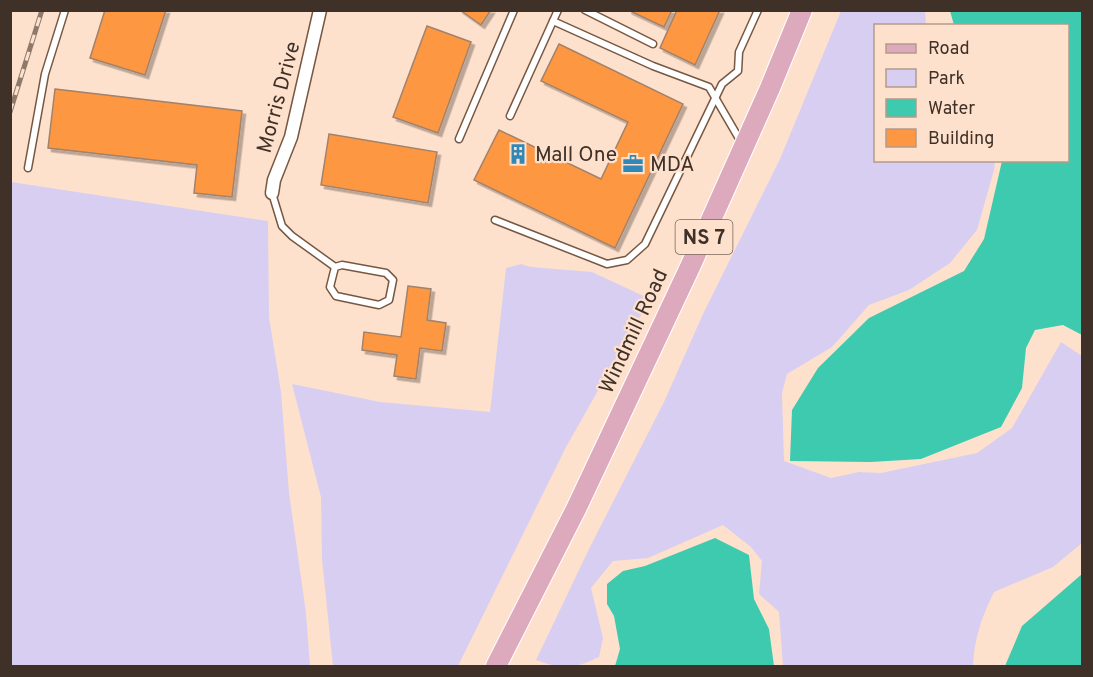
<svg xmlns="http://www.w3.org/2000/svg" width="1093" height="677" font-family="Overpass,sans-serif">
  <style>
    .green { fill: #d7cef1 }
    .water { fill: #3ecaae }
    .building { fill: #fd9743; stroke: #a2826b; stroke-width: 1.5; filter: url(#shadow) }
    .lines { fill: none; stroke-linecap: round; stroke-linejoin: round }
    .service-casing { stroke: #765742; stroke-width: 9 }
    .minor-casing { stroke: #765742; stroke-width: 15 }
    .primary-casing { stroke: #fff; stroke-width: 22 }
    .service { stroke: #fff; stroke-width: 6 }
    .minor { stroke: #fff; stroke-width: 12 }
    .primary { stroke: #dda9bd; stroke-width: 20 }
    .rail-casing { stroke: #8e7a6d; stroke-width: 5 }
    .rail { stroke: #fee1cd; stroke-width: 3; stroke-dasharray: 9; stroke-linecap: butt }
    .labels { text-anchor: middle; stroke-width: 4.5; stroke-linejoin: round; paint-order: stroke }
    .shield { fill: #fee1cd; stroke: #78665a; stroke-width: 1.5 }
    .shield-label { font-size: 20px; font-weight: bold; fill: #3f3128 }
    .street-label { font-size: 21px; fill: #3f3128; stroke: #fee1cd }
    .poi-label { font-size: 21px; fill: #3f3128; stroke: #fee1cd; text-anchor: start }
  </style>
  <defs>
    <filter id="shadow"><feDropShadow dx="3.5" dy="3.5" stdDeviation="0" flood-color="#0004"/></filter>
  </defs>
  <rect width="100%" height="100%" fill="#fee1cd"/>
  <!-- green -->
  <g class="green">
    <path d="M 841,11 L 925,11 L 926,25 L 876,26 L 876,160 L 995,161 L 994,170 L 977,230 L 950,263 L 909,290 L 869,305 L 832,347 L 787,374 L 782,393 L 784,461 L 831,478 L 859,472 L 881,473 L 977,453 L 1012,428 L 1061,342 L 1082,356 L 1082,543 L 1053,567 L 994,592 C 982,616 974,639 973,666 L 783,666 L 779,612 L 759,594 L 762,561 L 751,547 L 723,525 L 648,558 L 613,561 L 591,588 L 603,638 L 599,657 C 574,669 563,670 536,660 L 589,549 L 664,402 L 703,314 L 780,159 Z"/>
    <path d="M 11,182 L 268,221 L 269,317 L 281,392 L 289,493 L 306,613 L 310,666 L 11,666 Z"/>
    <path d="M 521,264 L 531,267 L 592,272 L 650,299 L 566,447 L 458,666 L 333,666 L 322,559 L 321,497 L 292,384 L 380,402 L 490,412 L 506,268 Z"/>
  </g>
  <!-- water -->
  <g class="water">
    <path d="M 950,11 L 1082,11 L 1082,335 L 1063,325 L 1035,330 L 1026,348 L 1022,388 L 1001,427 L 921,459 L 871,462 L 790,461 L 792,410 L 818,368 L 869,318 L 964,271 L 984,239 L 1002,161 L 1068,160 L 1068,26 L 954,25 Z"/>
    <path d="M 715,538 L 749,555 L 754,599 L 769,629 L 774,666 L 615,666 L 620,649 L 614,616 L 607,604 L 607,584 L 623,571 L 645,566 Z"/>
    <path d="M 1082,574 L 1082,666 L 1005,666 L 1022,626 Z"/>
  </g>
  <!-- building -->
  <g class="building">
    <path d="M 105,10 L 166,10 L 145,75 L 90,58 Z"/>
    <path d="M 460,10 L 491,10 L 481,25 Z"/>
    <path d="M 628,10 L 672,10 L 664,27 Z"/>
    <path d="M 677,10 L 720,10 L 695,65 L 660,48 Z"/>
    <path d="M 427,26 L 471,42 L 438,133 L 393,117 Z"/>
    <path d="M 559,44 L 683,104 L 615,248 L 474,180 L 499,130 L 601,179 L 628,122 L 541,81 Z"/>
    <path d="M 55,89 L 242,111 L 232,197 L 194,193 L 197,165 L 48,148 Z"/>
    <path d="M 329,134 L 437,152 L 428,203 L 321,185 Z"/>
    <path d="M 408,286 L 431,289 L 427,320 L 446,323 L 442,351 L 420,348 L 416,379 L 394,376 L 397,355 L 362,350 L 364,332 L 401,337 Z"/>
  </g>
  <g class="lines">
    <!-- service casing -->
    <g class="service-casing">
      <g id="service">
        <path d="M 585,10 L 653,44"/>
        <path d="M 553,21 L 653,66 L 709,87 L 741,142"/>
        <path d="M 510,116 L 558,10"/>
        <path d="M 459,139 L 514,10"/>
        <path d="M 28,168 L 45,74 L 65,10"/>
        <path d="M 272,193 L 282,226 L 292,236 L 335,267 L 342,265 L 386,273 L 393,280 L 389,300 L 379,305 L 336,296 L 330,287 L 335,267"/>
        <path d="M 495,220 L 607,264 L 627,260 L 645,244 L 722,84 L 738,71 L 739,52 L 758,10"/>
      </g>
    </g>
    <!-- minor casing -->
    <g class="minor-casing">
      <path id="minor" d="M 272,193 L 274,180 L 291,137 L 320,10"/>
    </g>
    <!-- primary casing -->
    <g class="primary-casing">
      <path id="primary" d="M 496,666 L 576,509 L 690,267 L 770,88 L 802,10"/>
    </g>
    <!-- service -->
    <use href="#service" class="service"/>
    <!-- minor -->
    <use href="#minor" class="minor"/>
    <!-- primary -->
    <use href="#primary" class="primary"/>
    <!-- rail casing -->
    <g class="rail-casing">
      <path id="rail" d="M 10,112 L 42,10"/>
    </g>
    <!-- rail -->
    <use href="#rail" class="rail"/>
  </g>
  <!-- icons -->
  <defs>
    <g id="building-bare" transform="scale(1.62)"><path d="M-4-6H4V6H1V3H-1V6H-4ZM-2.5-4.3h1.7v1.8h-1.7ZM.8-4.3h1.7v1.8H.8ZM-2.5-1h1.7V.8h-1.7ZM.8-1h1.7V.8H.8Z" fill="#3187b6" stroke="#fee1cd" stroke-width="2.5" paint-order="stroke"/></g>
    <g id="office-bare" transform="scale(1.62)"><path d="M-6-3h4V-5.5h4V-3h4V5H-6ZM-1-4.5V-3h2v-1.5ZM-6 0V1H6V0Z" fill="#3187b6" stroke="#fee1cd" stroke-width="2.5" paint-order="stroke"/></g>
  </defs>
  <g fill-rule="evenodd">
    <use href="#building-bare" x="518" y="154"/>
    <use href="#office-bare" x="633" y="164"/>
  </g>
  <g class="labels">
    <!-- shield labels -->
    <rect class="shield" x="675.5" y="220" width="57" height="34" rx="4.5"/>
    <g class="shield-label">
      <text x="704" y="244">NS 7</text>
    </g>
    <!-- street labels -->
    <g class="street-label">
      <text transform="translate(278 97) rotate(-75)" y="7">Morris Drive</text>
      <text transform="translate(633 331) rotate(-65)" y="7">Windmill Road</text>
    </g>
    <!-- poi labels -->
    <g class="poi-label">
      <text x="535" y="161">Mall One</text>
      <text x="650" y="171">MDA</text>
    </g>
  </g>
  <!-- border -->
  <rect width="1093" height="677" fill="none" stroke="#3f3128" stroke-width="24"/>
  <!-- legend -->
  <rect x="874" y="24" width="195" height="138" fill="#fee1cd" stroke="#b29b8b" stroke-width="1.5"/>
  <rect x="886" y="44" width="30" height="9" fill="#dda9bd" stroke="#b29b8b" stroke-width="1.5"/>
  <text x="928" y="54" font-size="18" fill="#3f3128">Road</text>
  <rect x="886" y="69" width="30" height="18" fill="#d7cef1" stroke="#b29b8b" stroke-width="1.5"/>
  <text x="928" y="84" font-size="18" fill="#3f3128">Park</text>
  <rect x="886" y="99" width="30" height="18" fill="#3ecaae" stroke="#b29b8b" stroke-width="1.5"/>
  <text x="928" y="114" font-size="18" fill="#3f3128">Water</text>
  <rect x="886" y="129" width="30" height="18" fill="#fd9743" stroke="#b29b8b" stroke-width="1.5"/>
  <text x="928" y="144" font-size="18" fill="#3f3128">Building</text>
</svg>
